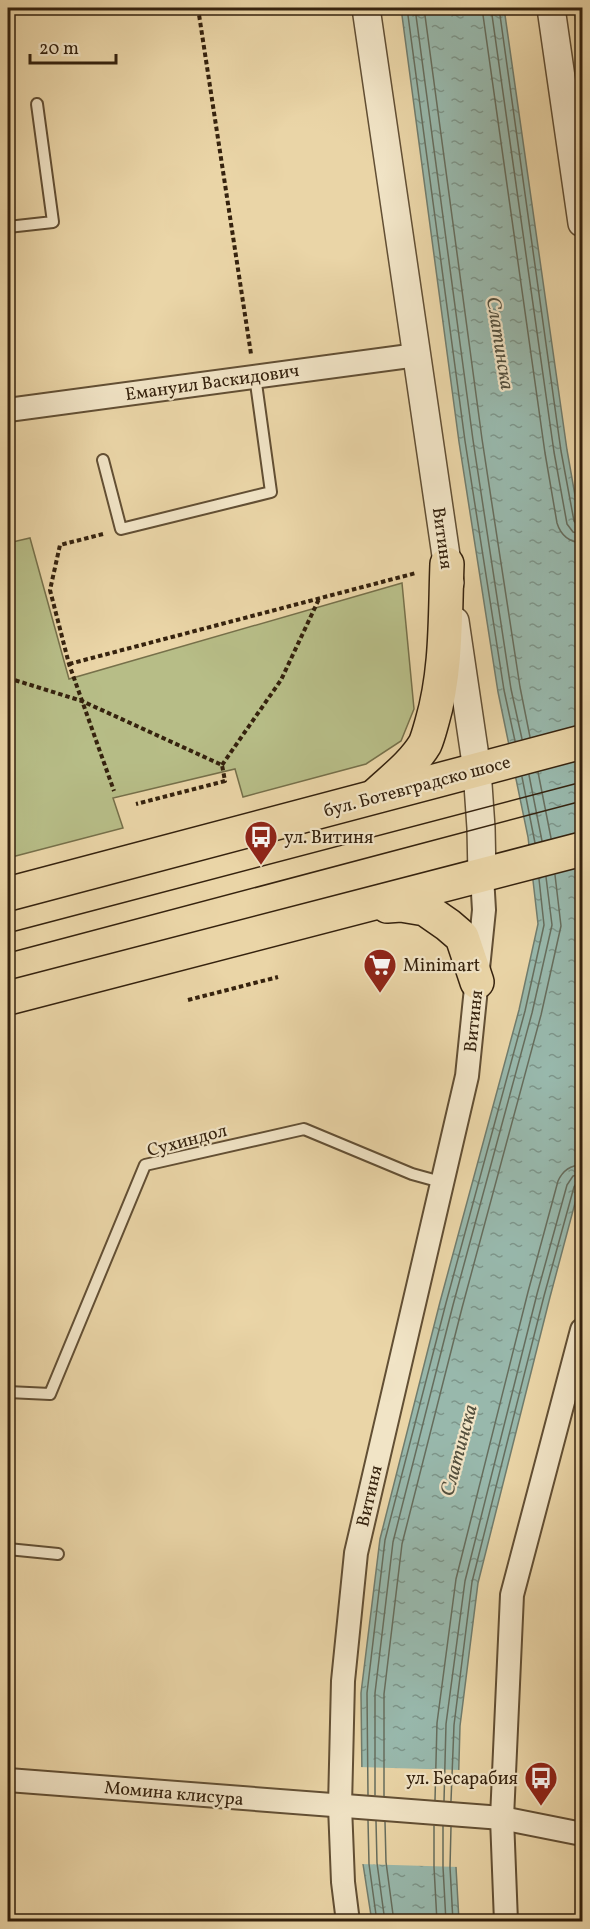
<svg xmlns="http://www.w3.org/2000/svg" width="590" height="1929" font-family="Vollkorn,serif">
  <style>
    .green { fill: #b7bd87; stroke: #76704a; stroke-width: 1.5 }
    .water { fill: url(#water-ripples); stroke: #707c6d; stroke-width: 1.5 }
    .pier { fill: #ead5a7 }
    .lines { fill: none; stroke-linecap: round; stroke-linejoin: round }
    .shore { stroke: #666d5d; stroke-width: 1.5 }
    .service-casing { stroke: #624f34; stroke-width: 14 }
    .minor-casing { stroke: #624f34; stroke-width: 26 }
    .tertiary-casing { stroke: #624f34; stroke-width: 30 }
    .primary-casing { stroke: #35220e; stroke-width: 36 }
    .path { stroke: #35220e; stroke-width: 4; stroke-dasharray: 4.5 3; stroke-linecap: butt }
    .service { stroke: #f1e4c6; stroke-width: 10 }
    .minor { stroke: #f1e4c6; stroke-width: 22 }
    .tertiary { stroke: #f1e4c6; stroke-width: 27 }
    .primary { stroke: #ead5a7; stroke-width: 33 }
    .tram { stroke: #35220e; stroke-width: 1.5 }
    .labels { text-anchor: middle; stroke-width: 4.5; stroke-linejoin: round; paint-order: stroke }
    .street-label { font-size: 18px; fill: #35220e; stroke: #f1e4c6 }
    .poi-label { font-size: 18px; fill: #35220e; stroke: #f1e4c6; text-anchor: start }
    .water-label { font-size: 20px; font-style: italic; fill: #534f3d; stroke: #f1e4c6 }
  </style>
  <defs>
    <pattern id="water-ripples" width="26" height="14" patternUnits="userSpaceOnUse" patternTransform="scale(1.5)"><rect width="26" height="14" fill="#98b8ac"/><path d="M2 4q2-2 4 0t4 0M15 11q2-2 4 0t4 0" fill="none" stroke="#7d958a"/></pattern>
  </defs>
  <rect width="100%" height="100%" fill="#ead5a7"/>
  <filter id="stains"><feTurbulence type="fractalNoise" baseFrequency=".00333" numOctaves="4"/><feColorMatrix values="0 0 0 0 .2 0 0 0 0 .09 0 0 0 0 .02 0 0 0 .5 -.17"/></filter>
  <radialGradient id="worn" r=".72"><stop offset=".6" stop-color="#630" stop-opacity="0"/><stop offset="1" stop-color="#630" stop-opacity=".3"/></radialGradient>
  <!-- green -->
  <g class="green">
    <path d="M 574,8 L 582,8 L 582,68 Z"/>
    <path d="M 30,538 L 69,679 L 402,583 L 414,709 L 401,741 L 366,764 L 243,797 L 235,769 L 113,798 L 123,828 L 8,858 L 8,543 Z"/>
  </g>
  <!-- water -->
  <path class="water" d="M 401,8 L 504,8 L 567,450 L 582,535 L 582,1177 L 550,1297 L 478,1583 L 460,1726 L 456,1867 L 459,1921 L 372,1922 L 363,1864 L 361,1693 L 380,1539 L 440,1302 L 519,1010 L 538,924 L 528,837 L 498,692 L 459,442 Z"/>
  <!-- pier -->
  <path class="pier" d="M 358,1767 L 461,1770 L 459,1867 L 360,1864 Z"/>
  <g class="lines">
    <!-- shore -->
    <g class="shore">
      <path d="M 407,8 L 465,441 L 504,690 L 515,741"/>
      <path d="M 415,8 L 473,440 L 511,689 L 522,739"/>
      <path d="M 424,8 L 482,439 L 520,687 L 530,737"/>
      <path d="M 482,8 L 545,453 L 557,523 C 561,536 569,542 582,543"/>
      <path d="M 491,8 L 554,452 L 567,524 L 573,532 L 582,534"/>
      <path d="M 499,8 L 561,451 L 574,521 L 577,525 L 582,526"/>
      <path d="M 538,772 L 551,838"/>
      <path d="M 529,775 L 542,841"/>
      <path d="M 522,777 L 535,843"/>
      <path d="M 368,1795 L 367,1693 L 385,1540 L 446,1303 L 525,1011 L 544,925 L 539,879"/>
      <path d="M 375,1795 L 375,1693 L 393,1542 L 453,1305 L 532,1013 L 552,925 L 546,877"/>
      <path d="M 384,1796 L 384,1694 L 402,1544 L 462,1308 L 541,1015 L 561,926 L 555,875"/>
      <path d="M 435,1800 L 437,1723 L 456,1579 L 528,1292 L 558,1181 C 563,1170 571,1165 582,1165"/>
      <path d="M 444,1801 L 446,1724 L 465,1581 L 537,1294 L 567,1185 L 573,1176 L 582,1174"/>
      <path d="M 451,1801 L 454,1725 L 472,1582 L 544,1296 L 574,1187 L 577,1182 L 582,1181"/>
      <path d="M 368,1820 L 369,1864 L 377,1922"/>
      <path d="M 376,1821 L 377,1863 L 385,1922"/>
      <path d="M 385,1822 L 386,1862 L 394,1922"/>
      <path d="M 434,1826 L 434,1867 L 437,1922"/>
      <path d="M 443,1826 L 443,1867 L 446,1922"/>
      <path d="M 451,1827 L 450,1867 L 453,1922"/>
    </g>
    <!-- service casing -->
    <g class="service-casing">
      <g id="service">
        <path d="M 8,227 L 53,222 L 37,104"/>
        <path d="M 103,460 L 121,529 L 271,492 L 255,376"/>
        <path d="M 8,1392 L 50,1394 L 145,1165 L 304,1129 L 412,1174 L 441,1182"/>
        <path d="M 8,1549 L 58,1554"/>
      </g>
    </g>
    <!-- minor casing -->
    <g class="minor-casing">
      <g id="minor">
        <path d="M 8,410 L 417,355"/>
        <path d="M 8,1780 L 502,1818 L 582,1834"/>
        <path d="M 348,1922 L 343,1882 L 340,1806 L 343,1681 L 356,1553 L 467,1076 L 484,910 L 482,876"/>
        <path d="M 506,1922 L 502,1818 L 512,1595 L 582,1330"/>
      </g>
    </g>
    <!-- tertiary casing -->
    <g class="tertiary-casing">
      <g id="tertiary">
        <path d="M 366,8 L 450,583"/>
        <path d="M 551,8 L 582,223"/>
        <path d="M 455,621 L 477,770 L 481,828 L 482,876"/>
      </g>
    </g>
    <!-- primary casing -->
    <g class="primary-casing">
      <g id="primary">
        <path d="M 377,794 C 393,779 413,764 425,744 C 428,737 430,729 432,722 C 447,671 445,616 447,564"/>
        <path d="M 8,894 L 582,742"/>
        <path d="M 387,906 L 401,905 L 425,909 L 448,925 L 462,937 L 477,982"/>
        <path d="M 8,998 L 582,849"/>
      </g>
    </g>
    <!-- path -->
    <g class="path">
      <path d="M 198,8 L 251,354"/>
      <path d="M 103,534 L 60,545 L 50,590 L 69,664 L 114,791"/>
      <path d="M 69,664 L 416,573"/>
      <path d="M 8,678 L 82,701 L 222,765 L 225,781 L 136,804"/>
      <path d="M 222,765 L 281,680 L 319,599"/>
      <path d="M 188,1000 L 278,977"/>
    </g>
    <!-- service -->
    <use href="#service" class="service"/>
    <!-- minor -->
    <use href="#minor" class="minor"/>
    <!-- tertiary -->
    <use href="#tertiary" class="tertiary"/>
    <!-- primary -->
    <use href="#primary" class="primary"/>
    <!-- tram -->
    <g class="tram">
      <path d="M 8,933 L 582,782"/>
      <path d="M 8,953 L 582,801"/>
    </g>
  </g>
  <!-- icons -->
  <defs>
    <g id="bus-pin" transform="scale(1.725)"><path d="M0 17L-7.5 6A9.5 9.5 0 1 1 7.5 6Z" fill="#8f2418" stroke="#f1e4c6"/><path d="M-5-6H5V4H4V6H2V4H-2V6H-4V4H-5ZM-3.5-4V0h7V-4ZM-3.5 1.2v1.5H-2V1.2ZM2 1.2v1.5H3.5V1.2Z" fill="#fff"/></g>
    <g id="supermarket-pin" transform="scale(1.725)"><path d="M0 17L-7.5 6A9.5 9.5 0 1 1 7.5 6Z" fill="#8f2418" stroke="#f1e4c6"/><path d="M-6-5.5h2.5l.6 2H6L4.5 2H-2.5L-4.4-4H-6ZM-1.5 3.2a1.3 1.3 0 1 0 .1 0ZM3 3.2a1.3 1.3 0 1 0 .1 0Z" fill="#fff"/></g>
  </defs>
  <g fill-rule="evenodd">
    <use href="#bus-pin" x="261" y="837"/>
    <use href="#supermarket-pin" x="380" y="965"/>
    <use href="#bus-pin" x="541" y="1778"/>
  </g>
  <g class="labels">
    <!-- street labels -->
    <g class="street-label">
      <text transform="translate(212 382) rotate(-8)" y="6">Емануил Васкидович</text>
      <text transform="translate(443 538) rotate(82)" y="6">Витиня</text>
      <text transform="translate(417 786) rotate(-15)" y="6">бул. Ботевградско шосе</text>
      <text transform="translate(473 1021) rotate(-84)" y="6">Витиня</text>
      <text transform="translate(187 1140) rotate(-15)" y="6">Сухиндол</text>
      <text transform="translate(369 1496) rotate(-77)" y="6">Витиня</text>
      <text transform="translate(174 1793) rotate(5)" y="6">Момина клисура</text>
    </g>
    <!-- poi labels -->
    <g class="poi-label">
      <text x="284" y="843">ул. Витиня</text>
      <text x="403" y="971">Minimart</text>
      <text x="518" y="1784" text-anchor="end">ул. Бесарабия</text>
    </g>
    <!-- water labels -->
    <g class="water-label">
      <text transform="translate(501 343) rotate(81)" y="7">Слатинска</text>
      <text transform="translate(458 1450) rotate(-75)" y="7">Слатинска</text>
    </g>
  </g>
  <!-- margin -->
  <rect width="590" height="1929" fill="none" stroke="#ead5a7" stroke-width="30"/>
  <rect x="9" y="9" width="572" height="1911" fill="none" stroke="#35220e" stroke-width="3"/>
  <rect x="15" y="15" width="560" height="1899" fill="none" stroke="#35220e" stroke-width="1.5"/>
  <!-- scale -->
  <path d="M30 54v9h86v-9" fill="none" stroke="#35220e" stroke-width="3"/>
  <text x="39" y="54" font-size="18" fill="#35220e" stroke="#f1e4c6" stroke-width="4.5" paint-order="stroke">20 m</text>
  <rect width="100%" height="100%" filter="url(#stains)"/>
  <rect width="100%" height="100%" fill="url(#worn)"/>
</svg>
